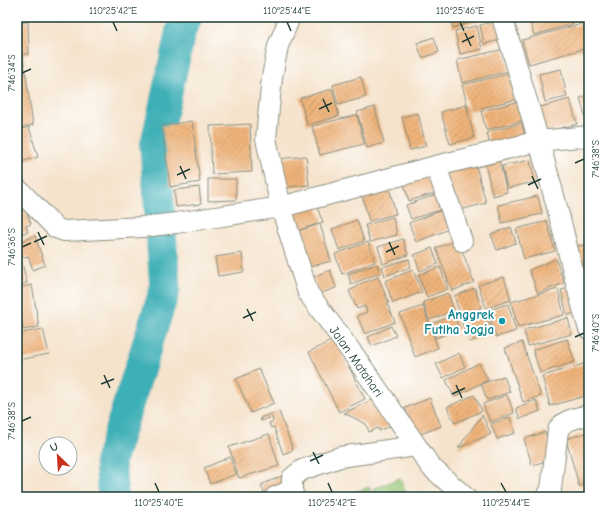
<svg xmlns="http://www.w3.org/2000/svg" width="606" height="514" font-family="'Comic Neue',sans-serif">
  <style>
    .pitch { fill: #97c573; stroke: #5b8154 }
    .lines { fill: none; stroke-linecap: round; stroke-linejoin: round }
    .river { stroke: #3eafb6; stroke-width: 31 }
    .building { fill: url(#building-hatch) }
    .street-casing { stroke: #8a9080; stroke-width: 22 }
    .street { stroke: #fff; stroke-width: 20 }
    .ticks { fill: none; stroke: #1f3d34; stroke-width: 1.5 }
    .culture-dot { fill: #0f9aa8; stroke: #fff; stroke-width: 1.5 }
    .labels { text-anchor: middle; stroke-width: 4; stroke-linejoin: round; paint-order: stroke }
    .culture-label { font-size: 13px; font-weight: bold; fill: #0d838f; stroke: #fff; text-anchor: end }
    .street-label { font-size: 13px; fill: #1f3d34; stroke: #fff }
    .neatline { fill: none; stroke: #1f3d34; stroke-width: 1.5 }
    .ticks-label { font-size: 10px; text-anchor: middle; fill: #1f3d34 }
  </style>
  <defs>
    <pattern id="building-hatch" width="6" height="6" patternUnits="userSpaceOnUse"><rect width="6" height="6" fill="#f0b47a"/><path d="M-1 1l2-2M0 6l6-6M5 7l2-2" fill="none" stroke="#c29465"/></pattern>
  </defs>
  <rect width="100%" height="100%" fill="#fff"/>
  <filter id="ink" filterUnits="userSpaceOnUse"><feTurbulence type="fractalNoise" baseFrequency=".025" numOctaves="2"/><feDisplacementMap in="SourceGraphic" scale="8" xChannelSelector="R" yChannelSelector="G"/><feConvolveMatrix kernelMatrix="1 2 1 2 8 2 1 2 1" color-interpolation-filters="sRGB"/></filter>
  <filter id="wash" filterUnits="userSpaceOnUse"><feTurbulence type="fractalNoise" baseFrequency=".012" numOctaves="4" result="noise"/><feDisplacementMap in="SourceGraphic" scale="16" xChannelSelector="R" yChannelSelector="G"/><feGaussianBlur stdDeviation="0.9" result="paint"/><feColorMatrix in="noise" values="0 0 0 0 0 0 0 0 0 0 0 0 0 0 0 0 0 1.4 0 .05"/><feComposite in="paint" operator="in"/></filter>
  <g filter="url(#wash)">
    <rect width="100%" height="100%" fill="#f5e3cc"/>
    <!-- pitch -->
    <g class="pitch">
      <path d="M 400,478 L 407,497 L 376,497 L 373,489 Z"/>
      <path d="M 369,487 L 373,497 L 343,497 Z"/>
    </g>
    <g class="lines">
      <!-- river -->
      <path class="river" d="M 113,497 L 110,461 L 165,289 L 155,147 L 181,30 L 187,17"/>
    </g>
    <g id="blocks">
      <!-- building -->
      <g class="building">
        <path d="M 450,17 L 490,17 L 453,28 Z"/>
        <path d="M 528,17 L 545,17 L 545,18 L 530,21 Z"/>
        <path d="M 557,17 L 571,17 L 573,24 L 534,35 L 531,24 Z"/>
        <path d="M 501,20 L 505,39 L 484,44 L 480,25 Z"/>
        <path d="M 28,22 L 29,54 L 17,54 L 17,23 Z"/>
        <path d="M 589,22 L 589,52 L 584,53 L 583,49 L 529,64 L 522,40 Z"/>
        <path d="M 477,26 L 482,49 L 460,54 L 455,31 Z"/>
        <path d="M 434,37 L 439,52 L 422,58 L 417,43 Z"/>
        <path d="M 504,49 L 509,71 L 462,83 L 457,60 Z"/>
        <path d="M 589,55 L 589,65 L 588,65 L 586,56 Z"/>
        <path d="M 17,56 L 23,56 L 33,125 L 17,128 Z"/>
        <path d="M 561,69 L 567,97 L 545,102 L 539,74 Z"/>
        <path d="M 511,73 L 517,99 L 469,111 L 462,85 Z"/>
        <path d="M 361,77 L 366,97 L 338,105 L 333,85 Z"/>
        <path d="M 332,89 L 339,116 L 307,125 L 300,98 Z"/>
        <path d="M 589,95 L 589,129 L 580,98 Z"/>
        <path d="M 570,99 L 577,124 L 544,132 L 537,108 Z"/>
        <path d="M 524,100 L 529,119 L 486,130 L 481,111 Z"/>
        <path d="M 466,105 L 474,138 L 450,144 L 441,112 Z"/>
        <path d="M 375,107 L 384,143 L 367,148 L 357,112 Z"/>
        <path d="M 418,113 L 426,146 L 410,150 L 402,117 Z"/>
        <path d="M 357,115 L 364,144 L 320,155 L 312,126 Z"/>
        <path d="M 192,121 L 200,182 L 170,187 L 162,126 Z"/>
        <path d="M 522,123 L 526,142 L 491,151 L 487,132 Z"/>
        <path d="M 250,124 L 252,172 L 212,174 L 210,126 Z"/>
        <path d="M 29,127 L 38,157 L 17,163 L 17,131 Z"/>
        <path d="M 306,156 L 309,185 L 280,188 L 277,159 Z"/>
        <path d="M 499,160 L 507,192 L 493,196 L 485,164 Z"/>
        <path d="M 530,160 L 535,182 L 507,188 L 502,166 Z"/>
        <path d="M 475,162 L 486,203 L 453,212 L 442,172 Z"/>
        <path d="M 428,170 L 435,193 L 409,201 L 402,178 Z"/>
        <path d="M 208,179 L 236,179 L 236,200 L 208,201 Z"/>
        <path d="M 199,187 L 201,204 L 176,207 L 174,190 Z"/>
        <path d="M 389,188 L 396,214 L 369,221 L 362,195 Z"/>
        <path d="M 435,195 L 440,210 L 411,219 L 406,205 Z"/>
        <path d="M 538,196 L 542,214 L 502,223 L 498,205 Z"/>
        <path d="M 316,205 L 323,222 L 297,231 L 320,224 L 331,261 L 302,269 L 283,209 Z"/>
        <path d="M 25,208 L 31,224 L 26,226 L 28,232 L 17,235 L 17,211 Z"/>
        <path d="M 445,209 L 452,228 L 416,242 L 409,223 Z"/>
        <path d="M 393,217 L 397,235 L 370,242 L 365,225 Z"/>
        <path d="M 357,220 L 364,241 L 339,250 L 332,229 Z"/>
        <path d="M 547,221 L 555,251 L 524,259 L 516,229 Z"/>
        <path d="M 511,227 L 516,243 L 497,250 L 491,234 Z"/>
        <path d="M 35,236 L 45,265 L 33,270 L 28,256 L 20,259 L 17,252 L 17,243 Z"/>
        <path d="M 403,239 L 408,255 L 383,264 L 378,247 Z"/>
        <path d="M 458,240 L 474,282 L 452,291 L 436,248 Z"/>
        <path d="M 368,242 L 375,262 L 342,274 L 335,254 Z"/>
        <path d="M 589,244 L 589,293 L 581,294 L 571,247 Z"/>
        <path d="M 432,248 L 438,264 L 420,271 L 414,255 Z"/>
        <path d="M 242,253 L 244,272 L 218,276 L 215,257 Z"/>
        <path d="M 21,259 L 27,283 L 17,286 L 17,261 Z"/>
        <path d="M 409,259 L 411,267 L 385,276 L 382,267 Z"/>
        <path d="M 556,259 L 564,283 L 538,293 L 529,270 Z"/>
        <path d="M 377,264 L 380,273 L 351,284 L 348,274 Z"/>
        <path d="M 440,267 L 448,289 L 427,297 L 418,275 Z"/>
        <path d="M 330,270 L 336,288 L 319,294 L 313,277 Z"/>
        <path d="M 413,270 L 422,292 L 393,303 L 385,281 Z"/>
        <path d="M 378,277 L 389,303 L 387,303 L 395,322 L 365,334 L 357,316 L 367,312 L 365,306 L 357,309 L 349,291 L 357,287 L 357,285 Z"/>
        <path d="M 504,277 L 511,300 L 486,308 L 478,285 Z"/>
        <path d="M 32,285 L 39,327 L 23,330 L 17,298 L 17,288 Z"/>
        <path d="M 574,287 L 581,312 L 567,315 L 561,290 Z"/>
        <path d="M 475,288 L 481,308 L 461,316 L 454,296 Z"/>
        <path d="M 558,289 L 564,315 L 518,327 L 511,302 Z"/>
        <path d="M 448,293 L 454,311 L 429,320 L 423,302 Z"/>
        <path d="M 508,304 L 516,331 L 496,337 L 488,310 Z"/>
        <path d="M 423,306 L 438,348 L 415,357 L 400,314 Z"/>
        <path d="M 485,311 L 493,333 L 469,342 L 461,320 Z"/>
        <path d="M 17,315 L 21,328 L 17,329 Z"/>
        <path d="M 454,315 L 459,329 L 436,338 L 431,324 Z"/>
        <path d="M 568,318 L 572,334 L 528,346 L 524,330 Z"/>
        <path d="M 391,326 L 396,336 L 372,346 L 368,337 Z"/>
        <path d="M 43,329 L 49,354 L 18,360 L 17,353 L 17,334 Z"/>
        <path d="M 335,339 L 365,399 L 339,412 L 309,352 Z"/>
        <path d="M 567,339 L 575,362 L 540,373 L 533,350 Z"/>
        <path d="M 522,342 L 541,396 L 523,402 L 505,348 Z"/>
        <path d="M 459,353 L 465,367 L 443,378 L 436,364 Z"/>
        <path d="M 479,363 L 488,380 L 454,397 L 446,380 Z"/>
        <path d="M 587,363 L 589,369 L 589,395 L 550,406 L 542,376 Z"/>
        <path d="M 259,369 L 274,403 L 251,413 L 236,379 Z"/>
        <path d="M 504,376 L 510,392 L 487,400 L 481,384 Z"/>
        <path d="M 474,395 L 482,411 L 455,423 L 447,407 Z"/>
        <path d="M 507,395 L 514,413 L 490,422 L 483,404 Z"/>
        <path d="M 378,397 L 390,426 L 379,431 L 378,428 L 369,432 L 366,424 L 344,413 Z"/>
        <path d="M 430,398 L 441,426 L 416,436 L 405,408 Z"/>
        <path d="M 536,400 L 540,411 L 520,419 L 516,408 Z"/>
        <path d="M 279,411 L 293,450 L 283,454 L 274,427 L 271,428 L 269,423 L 273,422 L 272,417 L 261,421 L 260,418 Z"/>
        <path d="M 482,415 L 491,434 L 458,448 Z"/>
        <path d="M 510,417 L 515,433 L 497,439 L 491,424 Z"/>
        <path d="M 545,432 L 554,459 L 532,465 L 524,439 Z"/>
        <path d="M 586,433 L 589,442 L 589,483 L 579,486 L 566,439 Z"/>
        <path d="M 269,434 L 279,466 L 239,478 L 229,447 Z"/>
        <path d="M 230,457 L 236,474 L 210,484 L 204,468 Z"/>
        <path d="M 284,475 L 290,488 L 266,497 L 261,485 Z"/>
      </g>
    </g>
  </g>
  <g filter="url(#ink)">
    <use href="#blocks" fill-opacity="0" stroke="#8a9080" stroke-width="1"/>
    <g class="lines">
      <!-- street casing -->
      <g class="street-casing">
        <g id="street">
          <path d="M 290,17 L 278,46 L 272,77 L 266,139 L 281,207 L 308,293 L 356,358 L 431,467 L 465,497"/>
          <path d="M 502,17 C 522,83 542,149 559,215 C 569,253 577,292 589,329"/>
          <path d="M 436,166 L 462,241"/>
          <path d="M 17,189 L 21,192 L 56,228 L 64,231 L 143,227 L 176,223 L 281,207 L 436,166 L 539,141 L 589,136"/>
          <path d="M 275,497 L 292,490"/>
          <path d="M 294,497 L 292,490 L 292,478 L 302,470 L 340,457 L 416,446"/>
          <path d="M 547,497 L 551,489 L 558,430 C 563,419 578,418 589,415"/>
        </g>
      </g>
      <!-- street -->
      <use href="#street" class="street"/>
    </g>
  </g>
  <!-- ticks -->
  <path class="ticks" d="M 113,22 L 117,31M 287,22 L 291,31M 460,22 L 464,31M 465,33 L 471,46M 462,42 L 474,36M 22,73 L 31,69M 323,99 L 329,112M 319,109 L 332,103M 575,163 L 584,159M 180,166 L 186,179M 177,175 L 190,169M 532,176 L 538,189M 528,185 L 541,179M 38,232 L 44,245M 34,242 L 47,236M 389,242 L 395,255M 22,247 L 31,243M 386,252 L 399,246M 247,309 L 253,321M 243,318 L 256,312M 575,337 L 584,333M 104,375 L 110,388M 101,384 L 114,379M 456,385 L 462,398M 452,394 L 465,388M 22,421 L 31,417M 313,452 L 319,464M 310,461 L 323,455M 155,483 L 159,492M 328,483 L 332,492M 501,483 L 506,492"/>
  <!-- markers -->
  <circle class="culture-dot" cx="502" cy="321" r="4"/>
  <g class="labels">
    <!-- culture labels -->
    <g class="culture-label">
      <text x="494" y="319">Anggrek<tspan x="494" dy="15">Futiha Jogja</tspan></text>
    </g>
    <!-- street labels -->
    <g class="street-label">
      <text transform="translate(357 361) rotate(55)" y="5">Jalan Matahari</text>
    </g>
  </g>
  <!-- margin -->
  <rect width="606" height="514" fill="none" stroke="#fff" stroke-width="44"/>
  <!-- north arrow -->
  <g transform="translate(58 456) rotate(335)"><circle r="19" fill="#ffffff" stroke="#a5b1ae"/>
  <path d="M0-3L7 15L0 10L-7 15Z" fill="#c8321e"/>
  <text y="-6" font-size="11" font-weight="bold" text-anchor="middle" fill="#1f3d34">U</text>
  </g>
  <rect x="22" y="22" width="562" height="470" class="neatline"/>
  <g class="ticks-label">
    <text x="113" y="14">110°25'42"E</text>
    <text x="287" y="14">110°25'44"E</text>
    <text x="460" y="14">110°25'46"E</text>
    <text transform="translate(11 73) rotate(-90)" y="4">7°46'34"S</text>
    <text transform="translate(595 159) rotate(-90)" y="4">7°46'38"S</text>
    <text transform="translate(11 247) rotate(-90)" y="4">7°46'36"S</text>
    <text transform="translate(595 333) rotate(-90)" y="4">7°46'40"S</text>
    <text transform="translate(11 421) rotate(-90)" y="4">7°46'38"S</text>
    <text x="159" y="506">110°25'40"E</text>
    <text x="332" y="506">110°25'42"E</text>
    <text x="506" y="506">110°25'44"E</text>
  </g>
</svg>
